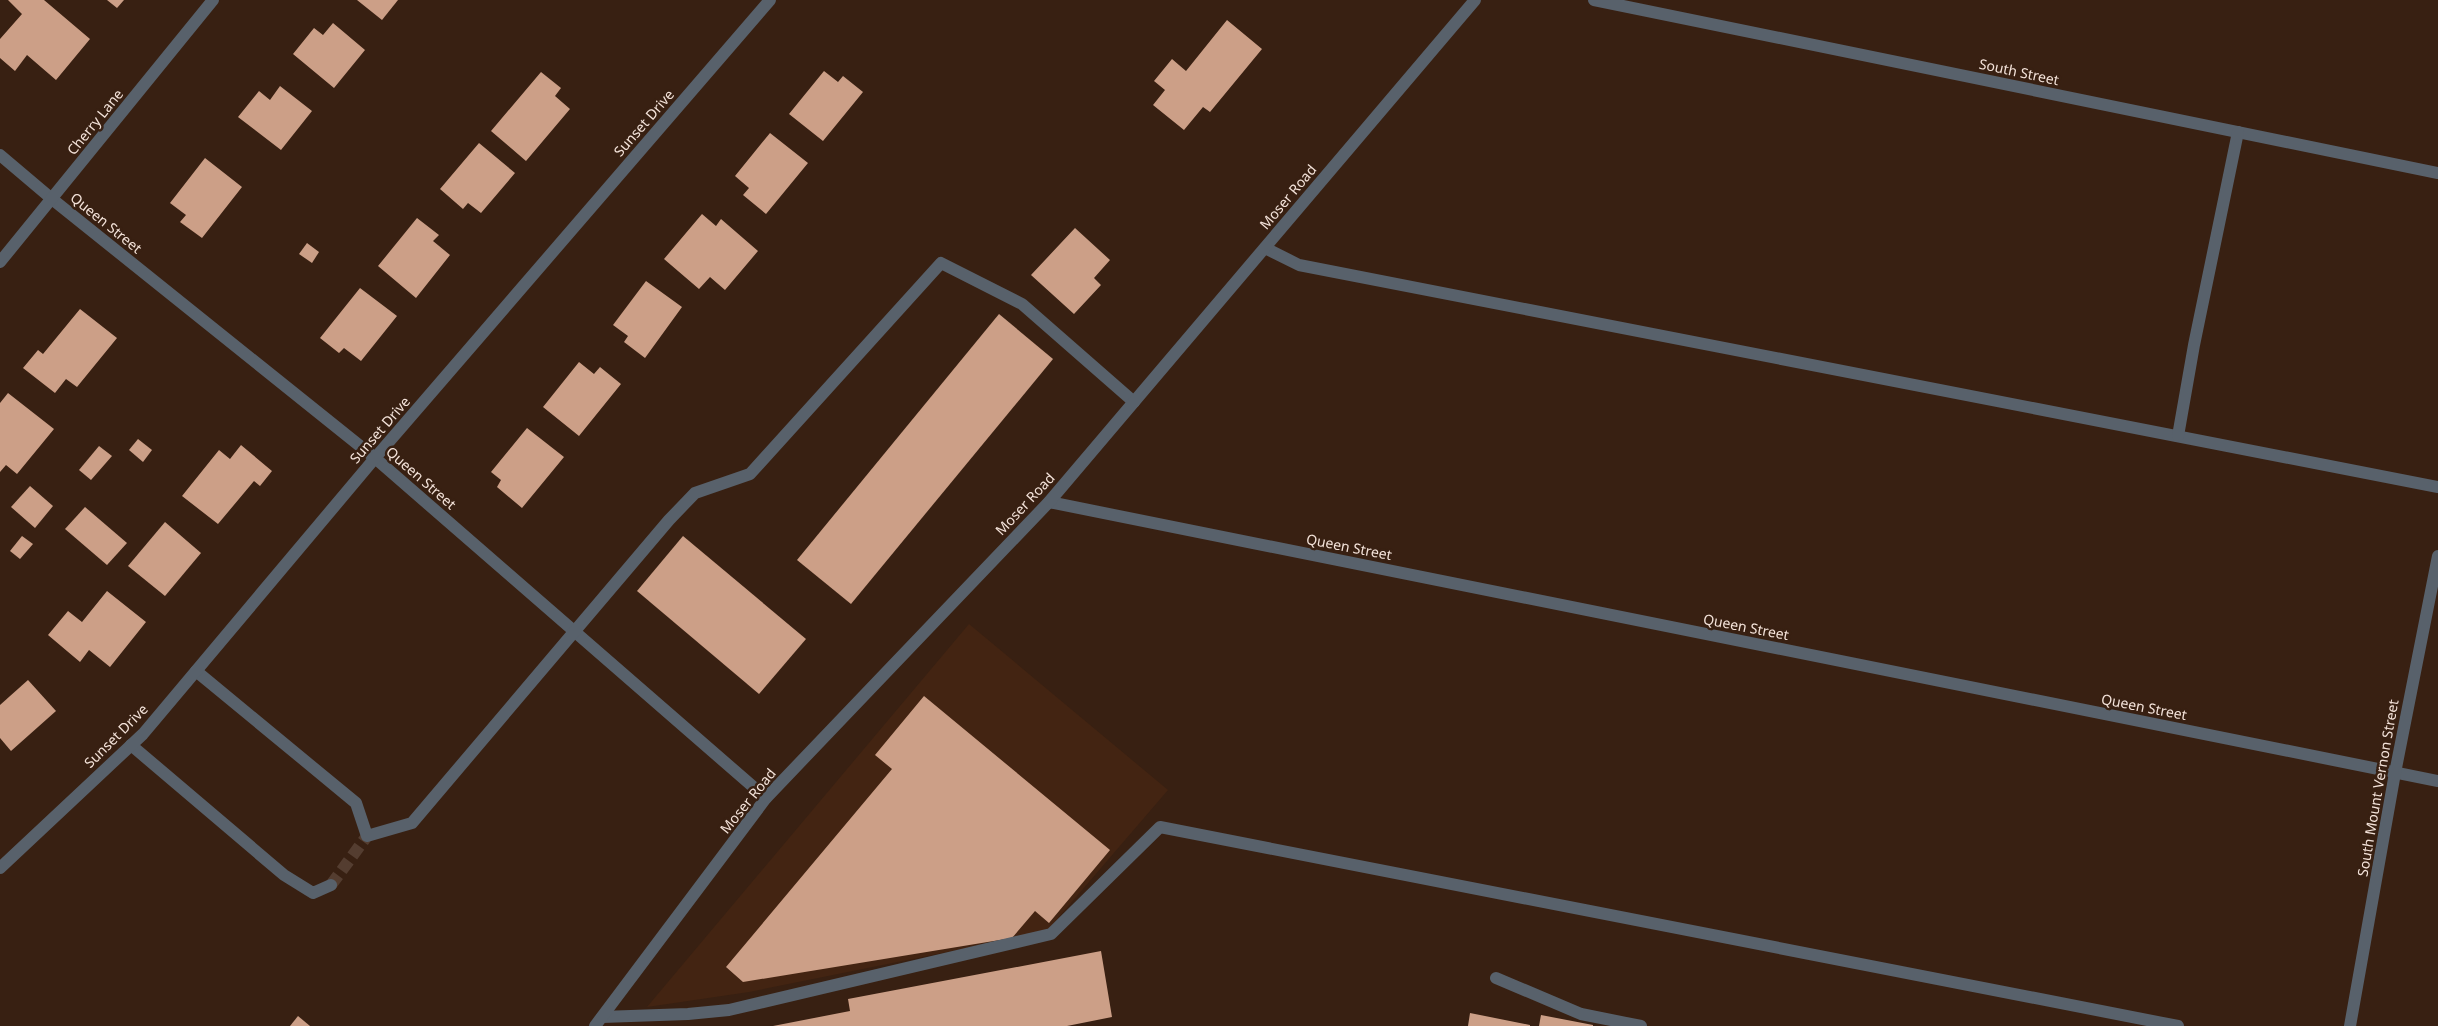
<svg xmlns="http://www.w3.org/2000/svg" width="2438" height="1026" font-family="'Noto Sans',sans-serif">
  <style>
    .built { fill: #432412 }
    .building { fill: #cc9f87 }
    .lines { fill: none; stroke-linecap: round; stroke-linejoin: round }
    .minor-tunnel { stroke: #543d30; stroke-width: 12; stroke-dasharray: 12 6; stroke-linecap: butt }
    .minor { stroke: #58616b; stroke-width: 12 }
    .labels { text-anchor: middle; stroke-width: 5; stroke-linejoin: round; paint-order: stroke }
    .street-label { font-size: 14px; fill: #f4e3da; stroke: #382012 }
  </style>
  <rect width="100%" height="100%" fill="#382012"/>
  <!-- built -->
  <path class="built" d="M 969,624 L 1168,790 L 1046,932 L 749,992 L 647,1007 Z"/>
  <!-- building -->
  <g class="building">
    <path d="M 8,0 L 44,0 L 90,39 L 56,80 L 27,55 L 15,71 L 0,58 L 0,39 L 22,14 Z"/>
    <path d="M 107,0 L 124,0 L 117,8 Z"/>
    <path d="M 357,0 L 398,0 L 382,20 Z"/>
    <path d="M 1227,20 L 1262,49 L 1210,112 L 1203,107 L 1184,130 L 1153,105 L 1165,90 L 1154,81 L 1172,59 L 1186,71 Z"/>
    <path d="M 333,23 L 365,50 L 334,88 L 293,54 L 314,28 L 323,35 Z"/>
    <path d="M 824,71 L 838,82 L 843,76 L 863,92 L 823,141 L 789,114 Z"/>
    <path d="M 541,72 L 561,88 L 555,96 L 570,109 L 526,161 L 491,131 Z"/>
    <path d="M 280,86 L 312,111 L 281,150 L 238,117 L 259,91 L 270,100 Z"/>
    <path d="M 770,133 L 808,163 L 766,214 L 743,195 L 749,188 L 735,176 Z"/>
    <path d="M 479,143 L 515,173 L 481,213 L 468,203 L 463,209 L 440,189 Z"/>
    <path d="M 205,158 L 242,187 L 202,238 L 180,222 L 186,215 L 170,203 Z"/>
    <path d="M 702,214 L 716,226 L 721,219 L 758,251 L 725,290 L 710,277 L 699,289 L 664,259 Z"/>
    <path d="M 417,218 L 439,235 L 433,241 L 450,255 L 416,298 L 378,266 Z"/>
    <path d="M 1075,228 L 1110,260 L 1094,278 L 1101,285 L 1074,314 L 1031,275 Z"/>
    <path d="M 307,243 L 319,252 L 312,263 L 299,254 Z"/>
    <path d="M 646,281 L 682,307 L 645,358 L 624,342 L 628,336 L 613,325 Z"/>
    <path d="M 360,288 L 397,316 L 361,361 L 344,348 L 339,353 L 320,338 Z"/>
    <path d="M 80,309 L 117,338 L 77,387 L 66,379 L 55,393 L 23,368 L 38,350 L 43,354 Z"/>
    <path d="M 999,314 L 1053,359 L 851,604 L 797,560 Z"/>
    <path d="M 579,362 L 594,374 L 600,367 L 621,384 L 579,436 L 543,407 Z"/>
    <path d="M 8,393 L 54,429 L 17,474 L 6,465 L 0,472 L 0,403 Z"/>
    <path d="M 527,428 L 564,457 L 522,508 L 497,487 L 501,480 L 491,472 Z"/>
    <path d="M 138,439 L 152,450 L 143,462 L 129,450 Z"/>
    <path d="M 241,445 L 272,471 L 260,486 L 254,481 L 218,524 L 182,496 L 219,450 L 230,459 Z"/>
    <path d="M 99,446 L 112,456 L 91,480 L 79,470 Z"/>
    <path d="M 30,486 L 53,506 L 35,528 L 11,507 Z"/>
    <path d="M 85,507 L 127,543 L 107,565 L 65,529 Z"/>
    <path d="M 165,522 L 201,553 L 165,596 L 128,566 Z"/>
    <path d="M 22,536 L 33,544 L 20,559 L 10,551 Z"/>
    <path d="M 683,536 L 806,639 L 759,694 L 637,591 Z"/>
    <path d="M 107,591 L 146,622 L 110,667 L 89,650 L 80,662 L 48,635 L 68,611 L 82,622 Z"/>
    <path d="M 28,680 L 56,711 L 11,751 L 0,738 L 0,705 Z"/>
    <path d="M 924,696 L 1110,850 L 1049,923 L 1035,911 L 1012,938 L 743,982 L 726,967 L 892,769 L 875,755 Z"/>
    <path d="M 1101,951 L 1112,1017 L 1067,1026 L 773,1026 L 850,1011 L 848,999 Z"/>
    <path d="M 1470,1013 L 1530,1025 L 1530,1026 L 1468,1026 Z"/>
    <path d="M 1541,1015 L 1593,1025 L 1593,1026 L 1539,1026 Z"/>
    <path d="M 298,1016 L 310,1026 L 290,1026 Z"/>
  </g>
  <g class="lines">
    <!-- minor-tunnel -->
    <path class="minor-tunnel" d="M 331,885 L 367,836"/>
    <!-- minor -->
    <g class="minor">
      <path d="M 1594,0 L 2438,173"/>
      <path d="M 0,155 L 52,199 L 375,458 L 766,798"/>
      <path d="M 1265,248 L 1299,265 L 2438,487"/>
      <path d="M 0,262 L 213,0"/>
      <path d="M 2178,436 L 2194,345 L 2238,132"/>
      <path d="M 1049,502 L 2438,781"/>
      <path d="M 196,671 L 356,803 L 367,836 L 412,823 L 669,520 L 695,493 L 750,474 L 941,263 L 1022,304 L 1134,402"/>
      <path d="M 131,745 L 284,875 L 313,893 L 331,885"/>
      <path d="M 0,868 L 143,734 L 375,458 L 770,0"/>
      <path d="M 1496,978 L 1581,1014 L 1641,1026"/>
      <path d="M 602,1017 L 688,1014 L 729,1010 L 1051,934 L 1160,827 L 2178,1026"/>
      <path d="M 595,1026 L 766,798 L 1049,502 L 1475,0"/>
      <path d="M 2350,1026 L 2395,773 L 2438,556"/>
    </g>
  </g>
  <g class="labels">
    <!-- street labels -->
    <g class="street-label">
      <text transform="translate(2019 72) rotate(12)" y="5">South Street</text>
      <text transform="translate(95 122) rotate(-51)" y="5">Cherry Lane</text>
      <text transform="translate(644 123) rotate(-49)" y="5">Sunset Drive</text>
      <text transform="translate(1288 197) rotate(-50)" y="5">Moser Road</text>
      <text transform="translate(106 223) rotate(39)" y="5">Queen Street</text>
      <text transform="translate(380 430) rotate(-49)" y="5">Sunset Drive</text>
      <text transform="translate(421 478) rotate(41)" y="5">Queen Street</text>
      <text transform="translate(1025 504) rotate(-47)" y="5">Moser Road</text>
      <text transform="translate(1349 547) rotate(11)" y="5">Queen Street</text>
      <text transform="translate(1746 627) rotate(11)" y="5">Queen Street</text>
      <text transform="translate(2144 707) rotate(11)" y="5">Queen Street</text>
      <text transform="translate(116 736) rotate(-45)" y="5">Sunset Drive</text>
      <text transform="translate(2378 788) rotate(-80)" y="5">South Mount Vernon Street</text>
      <text transform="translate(748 801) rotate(-51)" y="5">Moser Road</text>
    </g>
  </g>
</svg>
